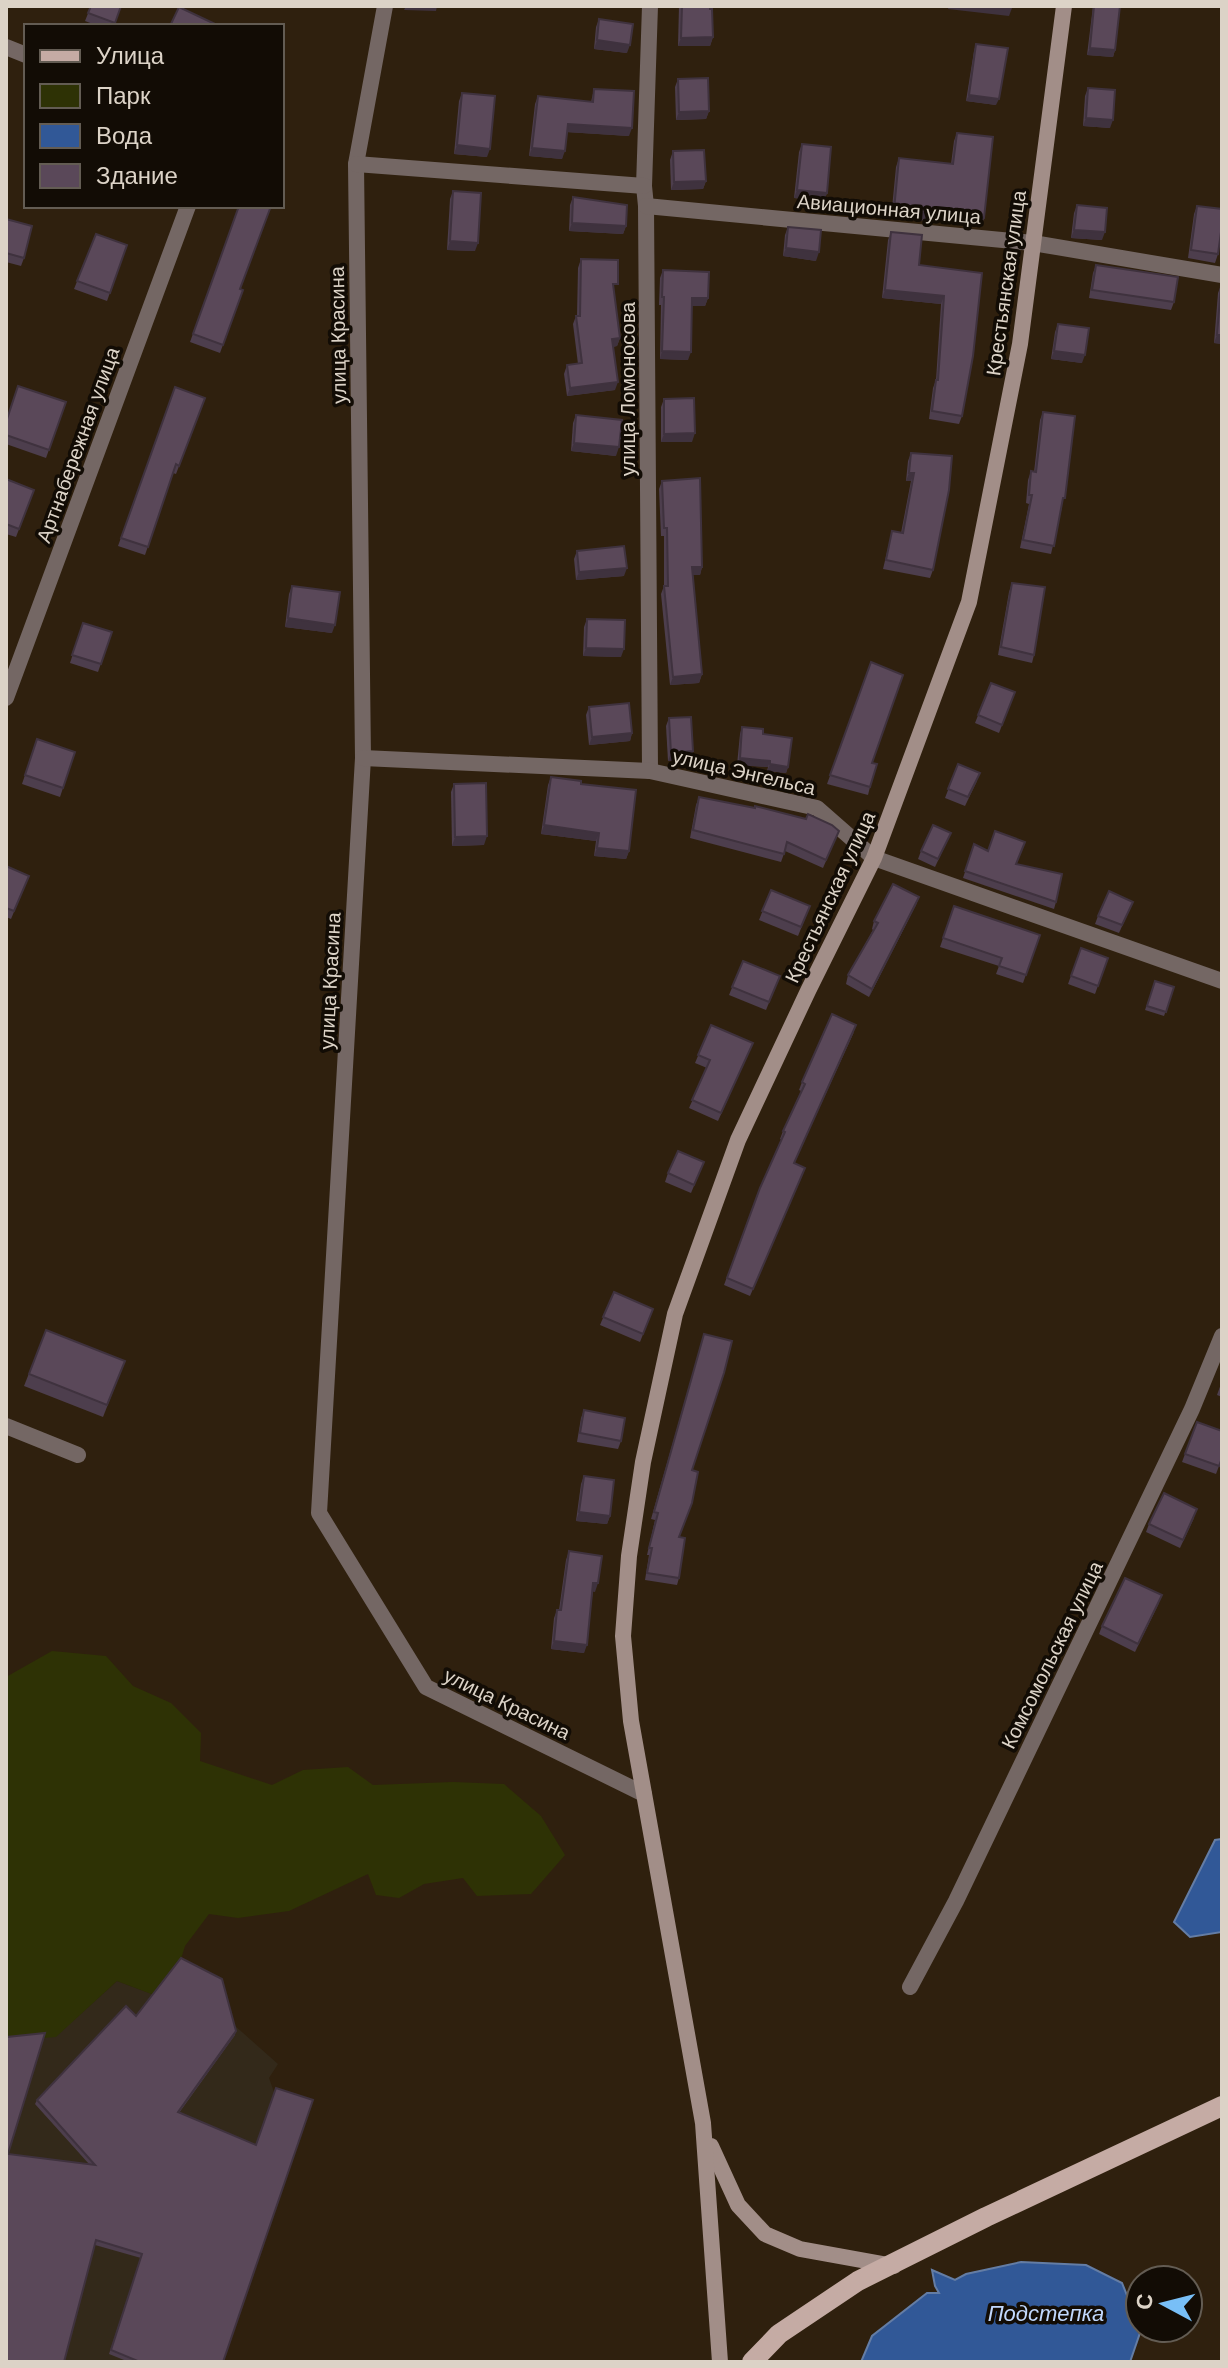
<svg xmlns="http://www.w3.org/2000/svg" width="1228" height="2368" font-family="'DM Sans',sans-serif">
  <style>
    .industrial { fill: #33291a }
    .green { fill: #2e3205 }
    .water { fill: #315897; stroke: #647da5; stroke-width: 2 }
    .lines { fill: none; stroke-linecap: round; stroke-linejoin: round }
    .street { stroke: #746764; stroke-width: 16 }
    .secondary { stroke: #a28e88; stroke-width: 16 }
    .primary { stroke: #c5aba4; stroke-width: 20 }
    .wall { fill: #4d3e4d }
    .shaded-wall { fill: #3f323e }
    .building { fill: #5a4859; stroke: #3f323e; stroke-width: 2 }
    .labels { text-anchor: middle; stroke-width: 7; stroke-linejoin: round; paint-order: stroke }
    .street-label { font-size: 20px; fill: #dcd3c7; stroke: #120c05 }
    .water-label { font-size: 22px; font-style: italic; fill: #c1d8fd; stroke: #120c05 }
  </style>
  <rect width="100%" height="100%" fill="#2f200e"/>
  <!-- industrial -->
  <path class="industrial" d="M 117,1981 L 233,2024 L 278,2064 L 269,2078 L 274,2092 L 312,2104 L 223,2362 L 6,2362 L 6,2041 L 56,2036 Z"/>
  <!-- green -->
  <path class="green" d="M 52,1651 L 106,1656 L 133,1686 L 171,1703 L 201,1733 L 200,1761 L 272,1785 L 303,1770 L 348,1767 L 373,1785 L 453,1782 L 504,1784 L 541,1816 L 565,1855 L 531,1894 L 477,1896 L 463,1878 L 424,1884 L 399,1898 L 376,1895 L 368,1874 L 289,1911 L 238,1918 L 209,1914 L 185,1946 L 180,1962 L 154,1995 L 117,1981 L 56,2037 L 6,2041 L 6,1677 Z"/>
  <!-- water -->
  <g class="water">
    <path d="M 1222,1839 L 1222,1932 L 1190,1937 L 1174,1922 L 1215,1840 Z"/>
    <path d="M 1021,2262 L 1086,2265 L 1122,2283 L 1141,2330 L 1130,2362 L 861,2362 L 872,2336 L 927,2293 L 939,2293 L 935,2286 L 932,2270 L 955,2280 L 966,2274 Z"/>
  </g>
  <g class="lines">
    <!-- street -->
    <g class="street">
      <path d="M 385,6 L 356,164 L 363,758 L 319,1513 L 426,1687 L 644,1794"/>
      <path d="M 650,6 L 644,186 L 646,206 L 650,771"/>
      <path d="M 6,47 L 26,55"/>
      <path d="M 356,164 L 644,186"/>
      <path d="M 646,206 L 1033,243 L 1222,275"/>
      <path d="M 6,698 L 188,206"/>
      <path d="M 363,758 L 650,771 L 817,808 L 874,858 L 1222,981"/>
      <path d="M 6,1426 L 78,1455"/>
      <path d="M 910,1987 L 956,1901 L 1192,1409 L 1222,1336"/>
    </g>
    <!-- secondary -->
    <g class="secondary">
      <path d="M 711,2146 L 738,2205 L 765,2234 L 800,2249 L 894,2266"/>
      <path d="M 720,2362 L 703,2123 L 631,1721 L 623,1636 L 629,1556 L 643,1462 L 675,1314 L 738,1140 L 808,991 L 874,858 L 969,602 L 1020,344 L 1064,6"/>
    </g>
    <!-- primary -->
    <path class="primary" d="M 752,2362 L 779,2334 L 858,2281 L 986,2217 L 1222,2106"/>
  </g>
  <!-- wall -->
  <g class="wall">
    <path d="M 91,6 L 121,6 L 114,26 L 98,26 L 85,21 Z"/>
    <path d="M 679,6 L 710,6 L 713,37 L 710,46 L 678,46 Z"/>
    <path d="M 1093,6 L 1128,6 L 1120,7 L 1115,50 L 1113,57 L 1087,55 Z"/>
    <path d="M 599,19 L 627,53 L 594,49 L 596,27 Z"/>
    <path d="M 976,44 L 996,105 L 966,101 L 974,51 Z"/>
    <path d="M 678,79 L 709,111 L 706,119 L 676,120 L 675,87 Z"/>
    <path d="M 1088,88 L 1110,128 L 1083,126 L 1085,96 Z"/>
    <path d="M 594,89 L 629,136 L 567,132 L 562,159 L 529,156 L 535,104 L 538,96 L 591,102 Z"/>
    <path d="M 462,93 L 487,157 L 454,154 L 459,101 Z"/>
    <path d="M 957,133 L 984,218 L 981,227 L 923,219 L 922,221 L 891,218 L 896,167 L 899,158 L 951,164 L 954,141 Z"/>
    <path d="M 802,144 L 827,193 L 824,201 L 794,198 L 799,152 Z"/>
    <path d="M 673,151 L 706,181 L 703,189 L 671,190 L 670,160 Z"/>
    <path d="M 453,191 L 475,251 L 447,250 L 450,199 Z"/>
    <path d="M 573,197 L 626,226 L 623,234 L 569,231 L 570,205 Z"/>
    <path d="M 1077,205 L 1102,240 L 1071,238 L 1074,213 Z"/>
    <path d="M 239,206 L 240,289 L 243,290 L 220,353 L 190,342 Z"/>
    <path d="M 1197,206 L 1218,254 L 1215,263 L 1188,258 L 1194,214 Z"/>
    <path d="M 6,219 L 24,258 L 21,266 L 6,262 Z"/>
    <path d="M 788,227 L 816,261 L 783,256 L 785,235 Z"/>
    <path d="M 891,232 L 919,265 L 982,273 L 962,416 L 959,424 L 929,419 L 933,388 L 936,380 L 941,304 L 882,298 L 888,240 Z"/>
    <path d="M 96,234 L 127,245 L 107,301 L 74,289 Z"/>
    <path d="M 581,259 L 614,292 L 620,338 L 617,346 L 613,347 L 615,390 L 567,396 L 564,374 L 567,365 L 578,364 L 573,324 L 576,316 L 577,316 L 578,268 Z"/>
    <path d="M 1096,265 L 1174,302 L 1171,310 L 1089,298 L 1093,273 Z"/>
    <path d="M 663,270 L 708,298 L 705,306 L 692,306 L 688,360 L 660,359 L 661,305 L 659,305 L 660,278 Z"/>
    <path d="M 1221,285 L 1222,285 L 1222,344 L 1214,343 L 1218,293 Z"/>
    <path d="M 1058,324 L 1082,363 L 1051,359 L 1055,332 Z"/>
    <path d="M 175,387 L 205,398 L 176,474 L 173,473 L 145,555 L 118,546 Z"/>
    <path d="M 664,399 L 692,442 L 661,442 L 661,407 Z"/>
    <path d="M 66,402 L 46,458 L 6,444 L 6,422 Z"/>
    <path d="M 1043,412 L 1062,507 L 1051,554 L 1020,548 L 1029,504 L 1026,503 L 1028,480 L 1031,471 L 1034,472 L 1040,420 Z"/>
    <path d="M 576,415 L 616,456 L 571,451 L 573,423 Z"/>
    <path d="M 911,453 L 933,570 L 930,578 L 883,569 L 892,531 L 901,533 L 911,481 L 906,481 L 908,461 Z"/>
    <path d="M 6,479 L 34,490 L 16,537 L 6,534 Z"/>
    <path d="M 662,481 L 702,567 L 700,575 L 693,575 L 702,674 L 699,683 L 670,685 L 661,594 L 664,586 L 664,536 L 661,536 L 659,489 Z"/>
    <path d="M 577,551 L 624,576 L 576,580 L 574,559 Z"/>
    <path d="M 1012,583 L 1034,655 L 1032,663 L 998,655 L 1009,592 Z"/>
    <path d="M 292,586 L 332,633 L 285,627 L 289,594 Z"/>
    <path d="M 587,619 L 621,657 L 583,656 L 584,627 Z"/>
    <path d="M 83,623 L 112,632 L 98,672 L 70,663 Z"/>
    <path d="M 871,662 L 872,763 L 870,787 L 868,795 L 827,784 Z"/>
    <path d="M 991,683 L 1015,692 L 999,733 L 975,723 Z"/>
    <path d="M 589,707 L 632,733 L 630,741 L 589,745 L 586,715 Z"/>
    <path d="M 669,718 L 690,760 L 668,761 L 666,726 Z"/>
    <path d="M 742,727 L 763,734 L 788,767 L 786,773 L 767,771 L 768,767 L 737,765 L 740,734 Z"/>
    <path d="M 37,739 L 75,752 L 60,797 L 22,784 Z"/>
    <path d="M 958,764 L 977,781 L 965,806 L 945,798 Z"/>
    <path d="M 551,777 L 581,784 L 629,851 L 626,859 L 594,856 L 596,841 L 541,834 L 548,785 Z"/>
    <path d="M 454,784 L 484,845 L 452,846 L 451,792 Z"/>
    <path d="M 699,797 L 839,831 L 823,868 L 785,851 L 781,862 L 690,838 L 696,805 Z"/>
    <path d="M 951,833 L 935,867 L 918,859 L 921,851 Z"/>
    <path d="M 974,844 L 1016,864 L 1056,902 L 1054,909 L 963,878 Z"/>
    <path d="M 6,866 L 29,876 L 11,919 L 6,917 Z"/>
    <path d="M 771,890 L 810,906 L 798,936 L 759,920 Z"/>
    <path d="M 919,897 L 916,905 L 869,997 L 846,984 L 848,975 L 873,930 L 872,929 L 874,921 Z"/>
    <path d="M 1133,902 L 1119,933 L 1095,924 L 1098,916 Z"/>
    <path d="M 954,906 L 1040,935 L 1023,983 L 996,974 L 999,966 L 940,947 Z"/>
    <path d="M 1081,948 L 1108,958 L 1095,994 L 1068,984 Z"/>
    <path d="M 743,961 L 780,976 L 766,1010 L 729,995 Z"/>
    <path d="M 1155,981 L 1174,987 L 1164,1016 L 1145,1010 Z"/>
    <path d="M 711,1025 L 753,1043 L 718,1121 L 689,1108 L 707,1068 L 695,1063 Z"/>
    <path d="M 854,1032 L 794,1163 L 802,1176 L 750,1296 L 724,1285 L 760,1188 L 782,1140 L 780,1139 L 783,1131 L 801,1091 L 799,1090 L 802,1082 Z"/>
    <path d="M 704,1162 L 691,1193 L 665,1182 L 668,1173 Z"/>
    <path d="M 614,1292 L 653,1309 L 640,1342 L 600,1325 Z"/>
    <path d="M 46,1330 L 125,1361 L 103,1417 L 24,1386 Z"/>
    <path d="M 702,1341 L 692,1470 L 679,1537 L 679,1578 L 677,1585 L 645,1580 L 649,1555 L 647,1555 L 655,1520 L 651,1519 Z"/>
    <path d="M 1222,1381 L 1222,1397 L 1217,1395 Z"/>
    <path d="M 584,1410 L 621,1441 L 618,1449 L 577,1442 L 581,1418 Z"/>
    <path d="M 1197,1422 L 1222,1458 L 1216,1474 L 1182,1462 Z"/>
    <path d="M 584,1476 L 610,1516 L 607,1524 L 576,1521 L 581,1484 Z"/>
    <path d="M 1194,1518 L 1180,1548 L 1146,1532 L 1149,1524 Z"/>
    <path d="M 569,1551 L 595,1592 L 593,1591 L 584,1653 L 551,1649 L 554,1618 L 557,1610 L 559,1610 L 566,1560 Z"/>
    <path d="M 1159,1603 L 1135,1652 L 1099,1634 L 1102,1626 Z"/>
    <path d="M 136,2016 L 235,2035 L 179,2113 L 223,2362 L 129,2362 L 109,2354 L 141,2258 L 95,2245 L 8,2154 L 89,2164 L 35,2104 L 37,2100 Z"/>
  </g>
  <!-- shaded-wall -->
  <g class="shaded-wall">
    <path d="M 406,6 L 437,6 L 436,11 L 404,10 Z"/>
    <path d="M 949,6 L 996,6 L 1012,8 L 1009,16 L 948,9 Z"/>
    <path d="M 713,37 L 710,46 L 678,46 L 681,38 Z"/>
    <path d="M 597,40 L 630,45 L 627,53 L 594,49 Z"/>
    <path d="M 1090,48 L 1115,50 L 1113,57 L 1087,55 Z"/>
    <path d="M 969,95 L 999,99 L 996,105 L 966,101 Z"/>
    <path d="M 709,111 L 706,119 L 676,120 L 679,112 Z"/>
    <path d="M 1086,118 L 1113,120 L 1110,128 L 1083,126 Z"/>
    <path d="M 568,124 L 632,128 L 629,136 L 565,132 Z"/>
    <path d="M 457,145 L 490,149 L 487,157 L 454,154 Z"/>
    <path d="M 532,148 L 565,151 L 562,159 L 529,156 Z"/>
    <path d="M 706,181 L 703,189 L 671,190 L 674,182 Z"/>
    <path d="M 797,190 L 827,193 L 824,201 L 794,198 Z"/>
    <path d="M 894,210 L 925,211 L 984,218 L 981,227 L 923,219 L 922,221 L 891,218 Z"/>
    <path d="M 572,223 L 626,226 L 623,234 L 569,231 Z"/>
    <path d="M 1074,230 L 1105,232 L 1102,240 L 1071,238 Z"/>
    <path d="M 450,241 L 478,243 L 475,251 L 447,250 Z"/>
    <path d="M 786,248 L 819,252 L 816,261 L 783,256 Z"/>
    <path d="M 885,290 L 944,296 L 941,304 L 882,298 Z"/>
    <path d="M 692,298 L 708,298 L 705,306 L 689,306 Z"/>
    <path d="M 1217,335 L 1222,335 L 1222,344 L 1214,343 Z"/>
    <path d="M 620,338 L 617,346 L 609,347 L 612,339 Z"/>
    <path d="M 662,351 L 691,352 L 688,360 L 660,359 Z"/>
    <path d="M 1054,351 L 1085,355 L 1082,363 L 1051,359 Z"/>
    <path d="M 618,382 L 615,390 L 567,396 L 570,388 Z"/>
    <path d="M 695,433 L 692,442 L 661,442 L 664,434 Z"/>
    <path d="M 574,443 L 619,447 L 616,456 L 571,451 Z"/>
    <path d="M 909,473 L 914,473 L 911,481 L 906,481 Z"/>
    <path d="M 692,567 L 702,567 L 700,575 L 689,575 Z"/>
    <path d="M 627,568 L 624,576 L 576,580 L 579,572 Z"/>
    <path d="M 288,618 L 335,625 L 332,633 L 285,627 Z"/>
    <path d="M 586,648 L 624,649 L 621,657 L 583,656 Z"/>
    <path d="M 702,674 L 699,683 L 670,685 L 673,677 Z"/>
    <path d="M 632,733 L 630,741 L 589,745 L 592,737 Z"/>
    <path d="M 693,751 L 690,760 L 668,761 L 671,753 Z"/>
    <path d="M 740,758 L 770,761 L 768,767 L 737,765 Z"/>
    <path d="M 770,764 L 788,767 L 786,773 L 767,771 Z"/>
    <path d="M 544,825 L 599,833 L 596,841 L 541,834 Z"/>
    <path d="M 487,836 L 484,845 L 452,846 L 455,837 Z"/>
    <path d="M 597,848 L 629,851 L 626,859 L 594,856 Z"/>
    <path d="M 919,897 L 916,905 L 869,997 L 872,989 Z"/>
    <path d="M 579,1512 L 610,1516 L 607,1524 L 576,1521 Z"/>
    <path d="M 593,1583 L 598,1583 L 595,1592 L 590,1591 Z"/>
    <path d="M 554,1641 L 587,1645 L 584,1653 L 551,1649 Z"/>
    <path d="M 236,2031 L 235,2035 L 176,2116 L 178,2112 Z"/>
  </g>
  <!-- building -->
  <g class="building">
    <path d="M 91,6 L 121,6 L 115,23 L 88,13 Z"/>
    <path d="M 682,6 L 710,6 L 710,9 L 712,9 L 713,37 L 681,38 Z"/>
    <path d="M 1094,6 L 1120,6 L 1115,50 L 1090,48 Z"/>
    <path d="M 179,7 L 217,25 L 217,26 L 170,26 Z"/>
    <path d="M 599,19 L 633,24 L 630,45 L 597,40 Z"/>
    <path d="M 976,44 L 1008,48 L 999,99 L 969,95 Z"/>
    <path d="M 708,78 L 709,111 L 679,112 L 678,79 Z"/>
    <path d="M 1088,88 L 1115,90 L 1113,120 L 1086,118 Z"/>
    <path d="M 594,89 L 634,91 L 632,128 L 568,124 L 565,151 L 532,148 L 538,96 L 593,102 Z"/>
    <path d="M 462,93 L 495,96 L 490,149 L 457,145 Z"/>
    <path d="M 957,133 L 993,137 L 984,218 L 925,211 L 925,213 L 894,210 L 899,158 L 953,164 Z"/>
    <path d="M 802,144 L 831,147 L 827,193 L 797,190 Z"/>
    <path d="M 704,150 L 706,181 L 674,182 L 673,151 Z"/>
    <path d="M 453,191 L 481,193 L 478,243 L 450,241 Z"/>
    <path d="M 573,197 L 627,205 L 626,226 L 572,223 Z"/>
    <path d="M 1077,205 L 1107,208 L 1105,232 L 1074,230 Z"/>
    <path d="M 239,206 L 271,206 L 240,289 L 243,290 L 223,345 L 193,334 Z"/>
    <path d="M 1197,206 L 1222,209 L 1222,225 L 1218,254 L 1191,250 Z"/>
    <path d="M 6,219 L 32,226 L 24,258 L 6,253 Z"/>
    <path d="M 788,227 L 821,230 L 819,252 L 786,248 Z"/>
    <path d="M 891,232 L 922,235 L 919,265 L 982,273 L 973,356 L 962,416 L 932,411 L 936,380 L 938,380 L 944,296 L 885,290 Z"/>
    <path d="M 96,234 L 127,245 L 110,293 L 77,281 Z"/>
    <path d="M 581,259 L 618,260 L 618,284 L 613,284 L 620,338 L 612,339 L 618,382 L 570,388 L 567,365 L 582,363 L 576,316 L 580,316 Z"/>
    <path d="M 1096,265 L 1178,277 L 1174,302 L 1092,290 Z"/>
    <path d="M 663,270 L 709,272 L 708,298 L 692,298 L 691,352 L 662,351 L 664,297 L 662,297 Z"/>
    <path d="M 1221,285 L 1222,285 L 1222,335 L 1217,335 Z"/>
    <path d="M 1058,324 L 1089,328 L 1085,355 L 1054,351 Z"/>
    <path d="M 18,386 L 66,402 L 49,450 L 6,435 L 6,422 Z"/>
    <path d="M 175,387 L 205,398 L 179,466 L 176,464 L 148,547 L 121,538 Z"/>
    <path d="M 694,398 L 695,433 L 664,434 L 664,399 Z"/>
    <path d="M 1043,412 L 1075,416 L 1065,498 L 1063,498 L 1054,546 L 1023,540 L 1032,495 L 1029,495 L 1031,471 L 1036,472 Z"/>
    <path d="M 576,415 L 622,420 L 619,447 L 574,443 Z"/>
    <path d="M 911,453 L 952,456 L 949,490 L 933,570 L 886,560 L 892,531 L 903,533 L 914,473 L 909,473 Z"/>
    <path d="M 700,478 L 702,567 L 692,567 L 702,674 L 673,677 L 664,586 L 668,586 L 667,528 L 664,528 L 662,481 Z"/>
    <path d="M 6,479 L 34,490 L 19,529 L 6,524 Z"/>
    <path d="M 624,546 L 627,568 L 579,572 L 577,551 Z"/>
    <path d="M 1012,583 L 1045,587 L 1034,655 L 1001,647 Z"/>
    <path d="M 292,586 L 340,592 L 335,625 L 288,618 Z"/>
    <path d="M 587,619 L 625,620 L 624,649 L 586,648 Z"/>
    <path d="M 83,623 L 112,632 L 101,664 L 72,655 Z"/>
    <path d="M 871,662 L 903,675 L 872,763 L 877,764 L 870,787 L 830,775 Z"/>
    <path d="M 991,683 L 1015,692 L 1002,725 L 978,715 Z"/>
    <path d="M 629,703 L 632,733 L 592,737 L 589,707 Z"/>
    <path d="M 691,717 L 693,751 L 671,753 L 669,718 Z"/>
    <path d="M 742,727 L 763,729 L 763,734 L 792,738 L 788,767 L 770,764 L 770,761 L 740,758 Z"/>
    <path d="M 37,739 L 75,752 L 63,788 L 25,775 Z"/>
    <path d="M 958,764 L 980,773 L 968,797 L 948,789 Z"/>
    <path d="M 551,777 L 581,781 L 581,784 L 636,790 L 629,851 L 597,848 L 599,833 L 544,825 Z"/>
    <path d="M 486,783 L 487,836 L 455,837 L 454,784 Z"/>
    <path d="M 699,797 L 755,808 L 755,806 L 806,819 L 808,814 L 832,825 L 839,831 L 826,860 L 787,842 L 784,854 L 693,830 Z"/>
    <path d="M 933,825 L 951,833 L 938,859 L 921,851 Z"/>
    <path d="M 995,831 L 1025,842 L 1016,864 L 1062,874 L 1056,902 L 965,871 L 974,844 L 988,851 Z"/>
    <path d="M 6,866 L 29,876 L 14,911 L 6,908 Z"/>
    <path d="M 893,884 L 919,897 L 872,989 L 848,975 L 878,923 L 874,921 Z"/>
    <path d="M 771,890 L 810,906 L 801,927 L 762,911 Z"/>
    <path d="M 1109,891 L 1133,902 L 1122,925 L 1098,916 Z"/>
    <path d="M 954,906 L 1040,935 L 1026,975 L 999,966 L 1002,958 L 943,938 Z"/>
    <path d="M 1081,948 L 1108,958 L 1098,986 L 1071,976 Z"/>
    <path d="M 743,961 L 780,976 L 769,1002 L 732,987 Z"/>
    <path d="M 1155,981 L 1174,987 L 1166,1012 L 1147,1006 Z"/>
    <path d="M 832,1014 L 856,1025 L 794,1163 L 805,1168 L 753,1289 L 727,1278 L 760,1188 L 785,1132 L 783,1131 L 805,1084 L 802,1082 Z"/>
    <path d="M 711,1025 L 753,1043 L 721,1113 L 692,1100 L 710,1060 L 698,1055 Z"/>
    <path d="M 678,1151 L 704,1162 L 694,1185 L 668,1173 Z"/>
    <path d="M 614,1292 L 653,1309 L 643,1334 L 603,1317 Z"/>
    <path d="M 46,1330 L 125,1361 L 107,1405 L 29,1374 Z"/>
    <path d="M 704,1334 L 732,1341 L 724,1373 L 692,1470 L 698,1472 L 692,1503 L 679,1537 L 685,1538 L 679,1578 L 647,1573 L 652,1548 L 649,1548 L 658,1513 L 654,1512 Z"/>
    <path d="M 584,1410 L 625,1418 L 621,1441 L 580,1433 Z"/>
    <path d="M 1197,1422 L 1222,1431 L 1222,1458 L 1219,1466 L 1185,1454 Z"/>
    <path d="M 584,1476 L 614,1480 L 610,1516 L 579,1512 Z"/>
    <path d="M 1164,1493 L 1197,1509 L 1183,1540 L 1149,1524 Z"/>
    <path d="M 569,1551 L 602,1556 L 598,1583 L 593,1583 L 587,1645 L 554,1641 L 557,1610 L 561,1610 Z"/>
    <path d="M 1125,1578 L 1162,1595 L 1138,1644 L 1102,1626 Z"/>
    <path d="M 181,1958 L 222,1979 L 236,2031 L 178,2112 L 256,2145 L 276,2088 L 313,2100 L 223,2362 L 140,2362 L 111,2350 L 142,2254 L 96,2240 L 64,2362 L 6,2362 L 7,2037 L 45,2033 L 8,2154 L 95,2165 L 37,2100 L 126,2006 L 136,2016 Z"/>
  </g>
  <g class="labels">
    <!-- street labels -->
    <g class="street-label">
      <text transform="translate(889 209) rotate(5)" y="7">Авиационная улица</text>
      <text transform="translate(1006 283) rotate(-82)" y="7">Крестьянская улица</text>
      <text transform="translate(338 335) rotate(-91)" y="7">улица Красина</text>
      <text transform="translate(628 389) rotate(-90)" y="7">улица Ломоносова</text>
      <text transform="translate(78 445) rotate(-70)" y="7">Артнабережная улица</text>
      <text transform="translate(744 772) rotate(13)" y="7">улица Энгельса</text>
      <text transform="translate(830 897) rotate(-65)" y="7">Крестьянская улица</text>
      <text transform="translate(330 981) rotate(-87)" y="7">улица Красина</text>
      <text transform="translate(1052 1655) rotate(-64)" y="7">Комсомольская улица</text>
      <text transform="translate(507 1704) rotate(26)" y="7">улица Красина</text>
    </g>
    <!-- water labels -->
    <g class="water-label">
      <text x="1046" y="2321">Подстепка</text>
    </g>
  </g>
  <!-- border -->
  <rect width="1228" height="2368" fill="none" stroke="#dcd3c7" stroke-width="16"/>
  <!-- legend -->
  <rect x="24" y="24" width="260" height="184" fill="#120c05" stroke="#635c53" stroke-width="2"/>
  <rect x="40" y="50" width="40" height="12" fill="#c5aba4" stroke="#635c53" stroke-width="2"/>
  <text x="96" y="64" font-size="24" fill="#dcd3c7">Улица</text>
  <rect x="40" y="84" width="40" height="24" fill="#2e3205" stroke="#635c53" stroke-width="2"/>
  <text x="96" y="104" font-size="24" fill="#dcd3c7">Парк</text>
  <rect x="40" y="124" width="40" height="24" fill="#315897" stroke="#635c53" stroke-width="2"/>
  <text x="96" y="144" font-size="24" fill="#dcd3c7">Вода</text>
  <rect x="40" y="164" width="40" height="24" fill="#5a4859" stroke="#635c53" stroke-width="2"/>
  <text x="96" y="184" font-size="24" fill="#dcd3c7">Здание</text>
  <!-- north arrow -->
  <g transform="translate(1164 2304) rotate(277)"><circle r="38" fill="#120c05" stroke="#635c53" stroke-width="2"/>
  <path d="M0-6L14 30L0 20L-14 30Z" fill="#78bff7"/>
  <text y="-12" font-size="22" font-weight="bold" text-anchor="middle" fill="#dcd3c7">С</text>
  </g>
</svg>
